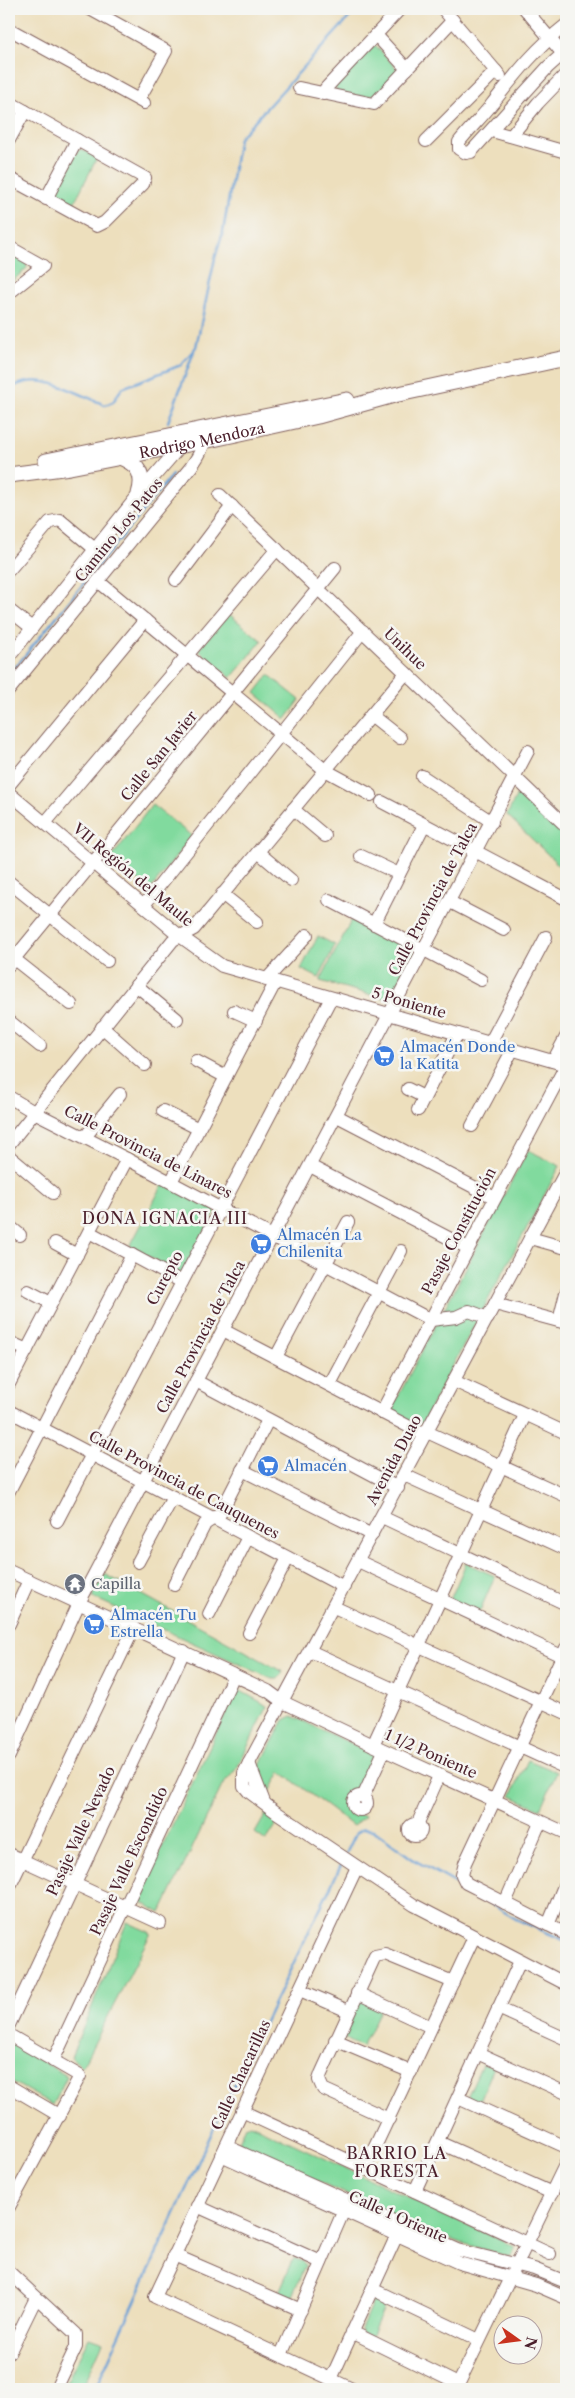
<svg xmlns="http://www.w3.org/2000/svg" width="575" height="2398" font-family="'Libre Caslon Text',serif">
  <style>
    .green { fill: #81da9e; stroke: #667c64 }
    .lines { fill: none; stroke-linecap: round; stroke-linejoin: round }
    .stream { stroke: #689fd5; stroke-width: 2.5 }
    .minor-casing { stroke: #83625e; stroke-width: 14 }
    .major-casing { stroke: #83625e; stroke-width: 17 }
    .minor { stroke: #fff; stroke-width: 12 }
    .major { stroke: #fff; stroke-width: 15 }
    .labels { text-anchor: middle; stroke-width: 5; stroke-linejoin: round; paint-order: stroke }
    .street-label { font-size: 15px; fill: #4a1f2b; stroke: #f6f6f2 }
    .shop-label { font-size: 15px; fill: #366cbe; stroke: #f6f6f2; text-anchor: start }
    .worship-label { font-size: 15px; fill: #5b616d; stroke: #f6f6f2; text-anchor: start }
    .neighbourhood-label { font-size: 16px; letter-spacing: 1px; fill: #4a1f2b; stroke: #f6f6f2 }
  </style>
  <rect width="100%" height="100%" fill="#f6f6f2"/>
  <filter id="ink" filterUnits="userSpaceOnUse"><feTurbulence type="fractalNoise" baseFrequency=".02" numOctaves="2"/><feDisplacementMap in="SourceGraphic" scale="10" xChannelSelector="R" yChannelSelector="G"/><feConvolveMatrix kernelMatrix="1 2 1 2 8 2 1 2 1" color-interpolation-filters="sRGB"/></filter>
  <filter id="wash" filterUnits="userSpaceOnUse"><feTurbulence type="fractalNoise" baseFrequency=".0096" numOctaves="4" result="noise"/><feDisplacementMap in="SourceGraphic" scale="20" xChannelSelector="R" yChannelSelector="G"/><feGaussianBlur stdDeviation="1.12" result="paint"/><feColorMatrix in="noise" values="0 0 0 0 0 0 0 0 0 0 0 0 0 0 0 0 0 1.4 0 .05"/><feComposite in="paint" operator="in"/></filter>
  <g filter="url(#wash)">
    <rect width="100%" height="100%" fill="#eddfbd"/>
    <!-- green -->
    <g class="green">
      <path d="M 375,45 L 399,71 C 370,99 377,101 337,91 L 335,87 Z"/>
      <path d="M 81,149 L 97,158 L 72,207 L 55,197 L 52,191 L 75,152 Z"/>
      <path d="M 9,254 L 26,263 L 27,268 L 9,284 Z"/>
      <path d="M 229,614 L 262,641 L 231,678 L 198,650 Z"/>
      <path d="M 269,675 L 300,700 L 286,719 L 255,693 Z"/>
      <path d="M 519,791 L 566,835 L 566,872 L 507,815 Z"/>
      <path d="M 152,805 L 192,836 L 150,890 L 111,858 Z"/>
      <path d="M 353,917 L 416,951 L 391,997 L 386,999 L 320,981 Z"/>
      <path d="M 318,936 L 335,945 L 319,978 L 301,969 Z"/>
      <path d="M 528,1150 L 560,1166 L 422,1423 L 414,1425 L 394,1415 L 392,1408 Z"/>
      <path d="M 164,1182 L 216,1211 L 182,1275 L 130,1246 Z"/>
      <path d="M 466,1563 L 495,1576 L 479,1613 L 450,1600 Z"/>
      <path d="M 105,1574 L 283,1672 L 278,1679 L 272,1679 L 92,1597 Z"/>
      <path d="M 237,1689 L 268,1706 L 237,1768 L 222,1786 L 161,1913 L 137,1900 Z"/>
      <path d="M 292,1716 L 380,1757 L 361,1795 L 356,1797 C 351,1808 356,1813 366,1816 L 353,1826 L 281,1772 L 268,1795 L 257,1771 L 284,1720 Z"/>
      <path d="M 528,1760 L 557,1772 L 540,1809 L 511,1796 Z"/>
      <path d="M 270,1807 L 282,1816 L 266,1841 L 255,1833 Z"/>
      <path d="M 127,1922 L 151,1933 L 82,2067 L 71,2057 Z"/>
      <path d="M 365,2002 L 381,2008 L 362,2047 L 344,2037 L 358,2003 Z"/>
      <path d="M 9,2042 L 67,2076 L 53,2105 L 9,2080 Z"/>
      <path d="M 482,2064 L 494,2067 L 479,2103 L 470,2099 L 468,2095 Z"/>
      <path d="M 251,2124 L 515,2247 L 513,2254 L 509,2257 L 442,2237 L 246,2149 L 238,2142 L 245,2126 Z"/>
      <path d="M 294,2258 L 303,2262 L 305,2266 L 291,2298 L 278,2294 Z"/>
      <path d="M 375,2297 L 387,2301 L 371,2337 L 362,2333 L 361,2329 Z"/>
      <path d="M 89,2337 L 103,2342 L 82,2389 L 63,2389 Z"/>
    </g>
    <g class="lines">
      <!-- stream -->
      <g class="stream">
        <path d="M 9,388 C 15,386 21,383 27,382 C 50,377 84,396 105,405 L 113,402 L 122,388 L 181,365 L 196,347 L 215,258 L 223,232 L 239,138 L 357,9"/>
        <path d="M 168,422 L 194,351"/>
        <path d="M 9,675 L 172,475"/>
        <path d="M 346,1854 L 356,1833 L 363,1829 L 373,1830 L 414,1860 L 464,1888"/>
        <path d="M 471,1892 L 516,1919 L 566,1941"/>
        <path d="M 95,2389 L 218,2119 L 343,1861"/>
      </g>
    </g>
  </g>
  <g filter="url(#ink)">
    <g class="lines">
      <!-- minor casing -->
      <g class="minor-casing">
        <g id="minor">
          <path d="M 90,9 L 166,51 L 139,99"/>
          <path d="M 443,9 L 500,76"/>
          <path d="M 525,9 L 563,54"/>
          <path d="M 566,25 C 535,49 516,74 492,104 C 482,117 469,129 459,142 L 459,149 L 466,153 L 471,152 L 548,67 L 566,51"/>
          <path d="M 9,29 L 144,103"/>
          <path d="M 376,35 L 407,69"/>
          <path d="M 299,88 L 374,104 L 453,20"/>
          <path d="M 323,94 L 326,88 L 400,9"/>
          <path d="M 9,102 L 145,178 L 143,184 L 105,222 L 97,226 L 9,178"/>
          <path d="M 492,131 L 566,152"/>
          <path d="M 511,136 L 538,103 L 566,74"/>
          <path d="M 9,140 L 25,111"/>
          <path d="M 426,141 L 496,71"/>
          <path d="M 46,199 L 77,140"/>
          <path d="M 9,247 L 43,266 L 9,293"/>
          <path d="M 220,495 L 566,826"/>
          <path d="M 9,570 L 50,522 L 60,520 L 96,550"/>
          <path d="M 176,580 L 232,506"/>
          <path d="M 98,581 L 325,770 L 371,795"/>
          <path d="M 9,610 L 32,628"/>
          <path d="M 9,657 L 139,494 L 184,442"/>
          <path d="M 9,690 L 191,467 C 198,457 206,445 203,434"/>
          <path d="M 371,715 L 400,738"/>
          <path d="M 422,776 L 492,822"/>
          <path d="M 9,785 L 145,620"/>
          <path d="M 9,793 L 180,936 L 222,966 L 566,1065"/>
          <path d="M 382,802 L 566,899"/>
          <path d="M 293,809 L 325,836"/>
          <path d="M 45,823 L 277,549"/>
          <path d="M 258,852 L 291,880"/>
          <path d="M 361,856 L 399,874"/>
          <path d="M 9,882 L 107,961"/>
          <path d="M 222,894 L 257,922"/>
          <path d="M 329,900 L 481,980"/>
          <path d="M 450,902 L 504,930"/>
          <path d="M 144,905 L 363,631"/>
          <path d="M 374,924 L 424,825"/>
          <path d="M 9,955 L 71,1004"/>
          <path d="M 9,965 L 335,568"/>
          <path d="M 266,980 L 307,935"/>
          <path d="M 136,985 L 177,1019"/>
          <path d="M 234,1011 L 256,1021"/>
          <path d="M 9,1021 L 40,1046"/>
          <path d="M 102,1027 L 145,1065"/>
          <path d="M 490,1043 L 546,937"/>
          <path d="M 196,1061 L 226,1077"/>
          <path d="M 553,1061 L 566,1037"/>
          <path d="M 408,1089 L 424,1097"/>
          <path d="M 9,1097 L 34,1112 L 127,1159 L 431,1320 L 456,1317 L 469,1311 L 488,1318"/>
          <path d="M 418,1110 L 457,1034"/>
          <path d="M 163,1111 L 199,1129"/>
          <path d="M 337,1116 L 495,1198"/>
          <path d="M 472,1126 L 513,1049"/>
          <path d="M 85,1137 L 120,1094"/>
          <path d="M 9,1144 L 173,940 L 194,929 L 406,673"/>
          <path d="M 9,1156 L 53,1193"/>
          <path d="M 310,1166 L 468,1248"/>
          <path d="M 566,1171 L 249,1763 L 244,1773 L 244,1786 L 249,1792 L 276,1812 L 414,1905 L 566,1984"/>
          <path d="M 171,1182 L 275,983"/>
          <path d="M 9,1226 L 20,1235"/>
          <path d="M 89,1232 L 182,1282"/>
          <path d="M 530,1238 L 566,1248"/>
          <path d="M 55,1243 L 77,1255"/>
          <path d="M 28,1291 L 51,1303"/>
          <path d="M 495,1304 L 566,1323"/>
          <path d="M 559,1321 L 566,1293"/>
          <path d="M 223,1330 L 425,1435"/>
          <path d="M 9,1342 L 27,1350"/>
          <path d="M 276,1357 L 348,1222"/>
          <path d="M 196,1381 L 398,1488"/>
          <path d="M 454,1381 L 566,1433"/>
          <path d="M 9,1384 L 127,1159"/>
          <path d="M 330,1384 L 401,1251"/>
          <path d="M 9,1411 L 344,1587"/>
          <path d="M 381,1413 L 566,1065"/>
          <path d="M 427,1432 L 566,1496"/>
          <path d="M 242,1470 L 372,1535"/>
          <path d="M 404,1475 L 566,1549"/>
          <path d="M 9,1491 L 132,1255"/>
          <path d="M 382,1517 L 566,1604"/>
          <path d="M 57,1521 L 331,998"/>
          <path d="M 358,1561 L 566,1658"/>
          <path d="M 138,1562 L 173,1497"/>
          <path d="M 9,1571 L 268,1691 L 283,1702 L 373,1745 L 566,1833"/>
          <path d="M 174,1585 L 205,1524 L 220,1514 L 268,1420"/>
          <path d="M 334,1607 L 566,1713"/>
          <path d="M 209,1614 L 248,1537"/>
          <path d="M 9,1624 L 29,1580"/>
          <path d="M 249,1633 L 288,1558"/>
          <path d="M 566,1648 L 465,1863 L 462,1875 L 466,1883 L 566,1934"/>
          <path d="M 310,1651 L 566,1768"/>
          <path d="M 373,1745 L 525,1415"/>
          <path d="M 9,1756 L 79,1603 L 528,751"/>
          <path d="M 249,1763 L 264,1802"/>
          <circle cx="360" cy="1803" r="7"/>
          <path d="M 363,1797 L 384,1751"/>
          <circle cx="415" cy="1830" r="6"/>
          <path d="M 417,1825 L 439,1776"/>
          <path d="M 9,1854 L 160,1923"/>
          <path d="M 9,1888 L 134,1628"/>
          <path d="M 505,1903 L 540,1822"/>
          <path d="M 548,1925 L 566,1881"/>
          <path d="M 300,1990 L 348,2011"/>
          <path d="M 357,1993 L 431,2027"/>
          <path d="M 498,2008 L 566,2039"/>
          <path d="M 9,2025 L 184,1651"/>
          <path d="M 9,2035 L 80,2076 L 9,2207"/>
          <path d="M 335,2040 L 411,2072"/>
          <path d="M 478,2053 L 566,2093"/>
          <path d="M 53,2061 L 234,1675"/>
          <path d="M 9,2086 L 60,2116"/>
          <path d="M 458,2098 L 566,2147"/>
          <path d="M 242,2111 L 550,2254"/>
          <path d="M 389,2119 L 323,2089 L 319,2080 L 321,2074 L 375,1956 L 385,1954 L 453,1982"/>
          <path d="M 438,2142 L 552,2193"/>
          <path d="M 226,2146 L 458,2250 L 534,2269 L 566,2282"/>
          <path d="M 221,2155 L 459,2263 L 536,2285 L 566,2298"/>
          <path d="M 365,2168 L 474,1937"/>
          <path d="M 415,2191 L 520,1961"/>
          <path d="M 197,2206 L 321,2262"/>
          <path d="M 174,2255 L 301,2310"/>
          <path d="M 9,2272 L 76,2334 L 76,2347 L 56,2389"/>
          <path d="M 372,2289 L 479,2340"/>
          <path d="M 352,2332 L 458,2384"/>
          <path d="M 9,2353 L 36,2298"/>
          <path d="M 281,2355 L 344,2210"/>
          <path d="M 331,2379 L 397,2235"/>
          <path d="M 352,2389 L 155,2297 L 357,1867"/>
          <path d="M 456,2389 L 566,2163"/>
        </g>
      </g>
      <!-- major casing -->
      <g class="major-casing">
        <g id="major">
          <path d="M 120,457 C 138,464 145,475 139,494"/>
          <path d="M 46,461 L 347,400"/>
          <path id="s1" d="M 9,475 L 70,467 L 204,441 L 318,416 L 394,395 L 566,358"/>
        </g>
      </g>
      <!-- minor -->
      <use href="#minor" class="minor"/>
      <!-- major -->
      <use href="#major" class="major"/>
    </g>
  </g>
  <!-- icons -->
  <defs>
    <g id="supermarket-disc" transform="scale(1.125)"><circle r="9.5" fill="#3f7fe0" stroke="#f6f6f2"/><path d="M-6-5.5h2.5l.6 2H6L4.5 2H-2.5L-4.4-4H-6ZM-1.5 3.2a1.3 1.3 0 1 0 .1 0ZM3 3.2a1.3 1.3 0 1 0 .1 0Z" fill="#fff"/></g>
    <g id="temple-disc" transform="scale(1.125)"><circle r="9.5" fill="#6b7280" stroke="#f6f6f2"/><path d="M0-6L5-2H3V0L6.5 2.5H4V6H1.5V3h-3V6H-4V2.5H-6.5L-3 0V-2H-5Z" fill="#fff"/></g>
  </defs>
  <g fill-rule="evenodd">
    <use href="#supermarket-disc" x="384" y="1056"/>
    <use href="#supermarket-disc" x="261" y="1244"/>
    <use href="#supermarket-disc" x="268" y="1466"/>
    <use href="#temple-disc" x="75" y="1584"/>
    <use href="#supermarket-disc" x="94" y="1624"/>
  </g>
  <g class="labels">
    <!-- street labels -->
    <g class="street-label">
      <text dy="5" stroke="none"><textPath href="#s1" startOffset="196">Rodrigo Mendoza</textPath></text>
      <text transform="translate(119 530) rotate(-51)" y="5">Camino Los Patos</text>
      <text transform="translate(405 649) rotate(44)" y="5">Unihue</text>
      <text transform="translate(159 756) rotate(-51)" y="5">Calle San Javier</text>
      <text transform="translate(133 875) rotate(40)" y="5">VII Región del Maule</text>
      <text transform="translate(433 899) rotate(-62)" y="5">Calle Provincia de Talca</text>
      <text transform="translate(409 1003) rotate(16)" y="5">5 Poniente</text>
      <text transform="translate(148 1152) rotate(27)" y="5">Calle Provincia de Linares</text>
      <text transform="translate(459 1231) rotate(-62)" y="5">Pasaje Constitución</text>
      <text transform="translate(165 1278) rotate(-62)" y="5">Curepto</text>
      <text transform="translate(201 1337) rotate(-62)" y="5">Calle Provincia de Talca</text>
      <text transform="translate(394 1460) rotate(-62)" y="5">Avenida Duao</text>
      <text transform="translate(184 1485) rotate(28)" y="5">Calle Provincia de Cauquenes</text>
      <text transform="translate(431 1754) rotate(24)" y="5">1 1/2 Poniente</text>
      <text transform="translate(81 1831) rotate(-65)" y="5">Pasaje Valle Nevado</text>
      <text transform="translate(129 1861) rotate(-65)" y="5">Pasaje Valle Escondido</text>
      <text transform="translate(241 2075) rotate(-65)" y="5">Calle Chacarillas</text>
      <text transform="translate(398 2217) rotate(24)" y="5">Calle 1 Oriente</text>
    </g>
    <!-- shop labels -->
    <g class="shop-label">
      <text x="400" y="1052">Almacén Donde<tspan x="400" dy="17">la Katita</tspan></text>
      <text x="277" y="1240">Almacén La<tspan x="277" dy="17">Chilenita</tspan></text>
      <text x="284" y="1471">Almacén</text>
      <text x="110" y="1620">Almacén Tu<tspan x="110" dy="17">Estrella</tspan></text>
    </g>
    <!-- worship labels -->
    <g class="worship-label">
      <text x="91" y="1589">Capilla</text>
    </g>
    <!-- neighbourhood labels -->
    <g class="neighbourhood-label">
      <text x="165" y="1224">DONA IGNACIA III</text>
      <text x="397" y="2159">BARRIO LA<tspan x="397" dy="18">FORESTA</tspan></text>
    </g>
  </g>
  <!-- margin -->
  <rect width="575" height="2398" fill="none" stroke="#f6f6f2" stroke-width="30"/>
  <!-- north arrow -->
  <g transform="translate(518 2340) rotate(104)"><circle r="24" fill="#f6f6f2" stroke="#b1a0a2"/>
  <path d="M0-4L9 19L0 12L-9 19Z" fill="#c8321e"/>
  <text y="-8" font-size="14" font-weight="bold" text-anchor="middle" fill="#4a1f2b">N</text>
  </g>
</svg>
